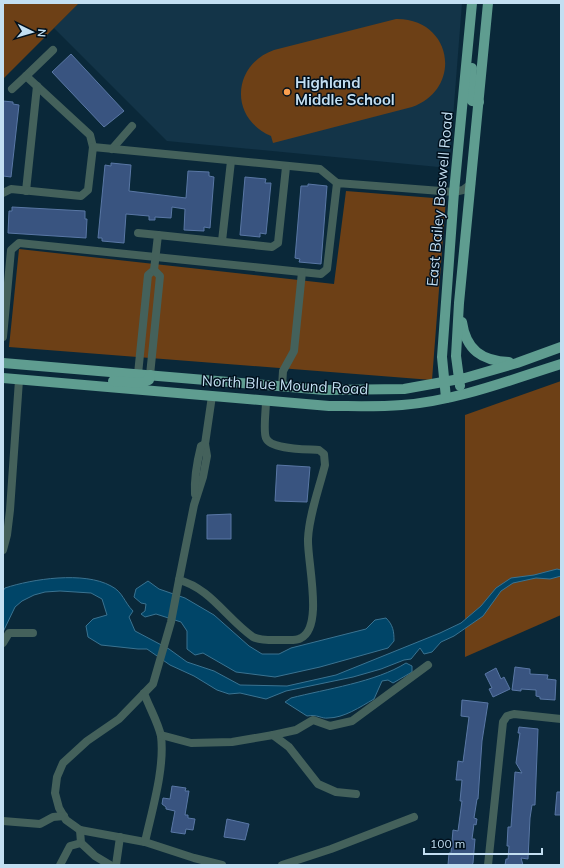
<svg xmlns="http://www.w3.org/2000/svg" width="564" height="868" font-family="Mulish,sans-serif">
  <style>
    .built { fill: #133448 }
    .green { fill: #6d4016 }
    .water { fill: #004568; stroke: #3a7391 }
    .building { fill: #395480; stroke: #5977a5 }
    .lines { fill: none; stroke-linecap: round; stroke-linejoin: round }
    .minor { stroke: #44615b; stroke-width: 8 }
    .major { stroke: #5f9d90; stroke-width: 10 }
    .poi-dot { fill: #fa9f4f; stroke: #00101d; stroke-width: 1.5 }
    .labels { text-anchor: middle; stroke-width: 3; stroke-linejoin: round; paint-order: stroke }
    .poi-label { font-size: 15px; font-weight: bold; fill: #c3dff2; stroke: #00101d; text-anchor: start }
    .street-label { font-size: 15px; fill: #c3dff2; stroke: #00101d }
  </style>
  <rect width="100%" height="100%" fill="#0a2839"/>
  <!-- built -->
  <path class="built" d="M 79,3 L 462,3 L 449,168 L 167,141 L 54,28 Z"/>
  <!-- green -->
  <g class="green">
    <path d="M 3,3 L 79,3 L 3,79 Z"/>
    <path d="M 396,19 C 452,18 464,88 412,107 L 273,143 L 271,136 C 229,118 232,65 274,50 Z"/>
    <path d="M 346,191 L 446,199 L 432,380 L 9,347 L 19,249 L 334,284 Z"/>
    <path d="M 561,381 L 561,615 L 465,657 L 465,415 Z"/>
  </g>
  <!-- water -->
  <g class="water">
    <path d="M 557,569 L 561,570 L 561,576 L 550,579 L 536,578 L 513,583 L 501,591 L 483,616 L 454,636 L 441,642 L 432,652 L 424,654 L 420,648 L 411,659 L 404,660 L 381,669 L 353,677 L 286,691 L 266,699 L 240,693 L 229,694 L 217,690 L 194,676 L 170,665 L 147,649 L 138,649 L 101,645 L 88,637 L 86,626 L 93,619 L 107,615 L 102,599 L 91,593 L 60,591 L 45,592 L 34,595 L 22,601 L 15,607 L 3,632 L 3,591 L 5,588 C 32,579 84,571 111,586 C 123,592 124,602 133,611 L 129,617 L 135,631 L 169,649 L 187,662 L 214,671 L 240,685 L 287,686 L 336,675 L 440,633 L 461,623 L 481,606 L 496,588 L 511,578 L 534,575 Z"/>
    <path d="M 148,581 L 159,589 L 185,598 L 214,615 L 249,646 L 262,654 L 279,654 L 291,648 L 366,629 L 375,620 L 386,618 C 393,625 394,631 394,641 L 388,648 L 320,667 L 275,677 L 236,672 L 203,653 L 195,655 L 187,649 L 187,631 L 181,622 L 156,614 L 145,617 L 141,614 L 145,611 L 146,604 L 141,603 L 134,597 L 136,589 Z"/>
    <path d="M 406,663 L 412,666 L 412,672 L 393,683 L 388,680 L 382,681 L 374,699 C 360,707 344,718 328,718 C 321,719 318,714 307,716 L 285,702 L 291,698 C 326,689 376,682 406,663 Z"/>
  </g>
  <!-- building -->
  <g class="building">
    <path d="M 71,54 L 124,111 L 104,127 L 52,72 Z"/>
    <path d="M 3,101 L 13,102 L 13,104 L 19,105 L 11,177 L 3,176 Z"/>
    <path d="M 111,163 L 131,165 L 129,191 L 186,198 L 188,171 L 209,172 L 209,176 L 214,177 L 210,228 L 204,227 L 204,231 L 184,230 L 185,209 L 172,207 L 171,218 L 155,217 L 155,220 L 149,220 L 149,216 L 126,214 L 124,243 L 102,241 L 102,238 L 98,238 L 105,165 L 111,166 Z"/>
    <path d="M 245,177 L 266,179 L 265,183 L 271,183 L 266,234 L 260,233 L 260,237 L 240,235 Z"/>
    <path d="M 308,184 L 327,186 L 321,264 L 299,262 L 300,259 L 295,258 L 301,186 L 308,186 Z"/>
    <path d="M 12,207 L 85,211 L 85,219 L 87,219 L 86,238 L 8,233 L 9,211 L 12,211 Z"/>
    <path d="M 277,465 L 310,467 L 307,502 L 275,501 Z"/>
    <path d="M 231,514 L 231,539 L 207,539 L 207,515 Z"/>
    <path d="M 515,667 L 530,669 L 530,674 L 548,675 L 547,679 L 556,680 L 555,700 L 540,699 L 540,697 L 536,696 L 536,690 L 521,689 L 521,691 L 512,690 Z"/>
    <path d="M 496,668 L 501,679 L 504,677 L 510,689 L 493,697 L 489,689 L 492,688 L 485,674 Z"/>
    <path d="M 462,700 L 488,703 L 482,741 L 478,799 L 477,799 L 474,818 L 477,819 L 476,825 L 474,824 L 472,839 L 475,839 L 473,863 L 472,865 L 448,865 L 449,853 L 451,853 L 453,830 L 458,831 L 462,801 L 460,801 L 462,780 L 456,780 L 458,761 L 463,762 L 469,717 L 461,716 Z"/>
    <path d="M 519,727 L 538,729 L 535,805 L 532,805 L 530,818 L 528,859 L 521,858 L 523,865 L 505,865 L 506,859 L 508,859 L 509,846 L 507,846 L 508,827 L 511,827 L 515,772 L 522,773 L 516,763 L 520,733 L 518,733 Z"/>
    <path d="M 172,786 L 186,788 L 185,791 L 189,791 L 185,815 L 188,815 L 188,818 L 195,819 L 193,830 L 186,829 L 185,834 L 171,832 L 175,811 L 166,809 L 166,807 L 162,804 L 163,798 L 170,799 Z"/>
    <path d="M 557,792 L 561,792 L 561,815 L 555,815 Z"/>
    <path d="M 227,819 L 249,824 L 245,840 L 224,837 Z"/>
  </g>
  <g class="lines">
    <!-- minor -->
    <g class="minor">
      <path d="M 53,50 L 26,76 L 90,135 L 93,147"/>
      <path d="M 12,89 L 26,76"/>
      <path d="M 112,149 L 132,126"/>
      <path d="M 26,191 L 37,86"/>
      <path d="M 3,193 L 11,189 L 81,196 L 88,190 L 93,147 L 320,169 L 337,183"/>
      <path d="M 138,233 L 158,235"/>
      <path d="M 222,241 L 231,161"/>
      <path d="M 3,337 L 11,250 L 19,243 L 321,274 L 327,269 L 337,183 L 454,192 L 463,190 L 471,184"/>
      <path d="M 138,374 L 148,275 L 154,270 L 158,235 L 272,247 L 278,243 L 286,167"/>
      <path d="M 150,375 L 160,276 L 154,270"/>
      <path d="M 282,387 L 283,371 L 294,351 L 302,272"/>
      <path d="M 212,396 L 205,444 L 207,456 L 203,477 L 194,505 L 179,580 C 210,588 227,619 253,637 C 260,641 275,640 283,640 C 288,640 296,641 301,638 C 324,627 307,561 308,539 C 309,515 319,489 325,465 L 324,454 L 319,450 C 307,449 271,450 266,438 C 263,431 266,410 266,401"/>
      <path d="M 195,494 C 194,477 197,462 201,446 L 205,444"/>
      <path d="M 3,550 L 7,535 L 10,510 L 19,380"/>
      <path d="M 179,580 L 171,622 L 153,684 L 119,719 L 87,741 L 63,763 L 57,777 L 55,793 L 59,808 L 66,820 L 80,830 L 145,842 L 194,858 L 222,865"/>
      <path d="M 3,643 L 9,633 L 33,633"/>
      <path d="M 144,693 C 149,707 158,722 161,736 C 165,768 152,810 145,842"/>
      <path d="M 161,735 L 191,743 L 232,742 L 273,735"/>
      <path d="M 356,794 L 336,792 L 318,784 L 289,747 L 273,735 L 296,730 L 313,720 L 330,726 L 352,721 L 428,665"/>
      <path d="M 3,821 L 40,824 L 53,817 L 64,816"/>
      <path d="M 80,830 L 81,843 L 95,856 L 110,865"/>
      <path d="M 60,865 L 70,846 L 81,843"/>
      <path d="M 116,865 L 120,837"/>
      <path d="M 282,865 L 331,849 L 414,817"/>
      <path d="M 488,865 L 503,722 L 507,716 L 514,714 L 561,719"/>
    </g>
    <!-- major -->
    <g class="major">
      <path d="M 472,68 L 470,98 L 472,101 L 479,102"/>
      <path d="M 462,322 C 466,350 482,361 509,362"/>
      <path d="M 3,363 L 325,390 L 404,389 L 465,378 L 517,363 L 561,347"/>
      <path d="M 3,378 L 329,406 C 353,406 378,407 402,405 C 456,401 510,380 561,364"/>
      <path d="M 113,381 L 142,383 L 149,380 L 150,375"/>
      <path d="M 460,386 L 456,356 L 459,303 L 488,3"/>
      <path d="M 446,398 L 442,357 L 454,192 L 472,3"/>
    </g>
  </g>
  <!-- markers -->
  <circle class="poi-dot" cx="287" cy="92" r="4"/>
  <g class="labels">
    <!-- poi labels -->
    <g class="poi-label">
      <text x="295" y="88">Highland<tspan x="295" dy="17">Middle School</tspan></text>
    </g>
    <!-- street labels -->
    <g class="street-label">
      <text transform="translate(440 199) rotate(-85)" y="5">East Bailey Boswell Road</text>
      <text transform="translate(285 385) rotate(3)" y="5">North Blue Mound Road</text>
    </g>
  </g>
  <!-- border -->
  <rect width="564" height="868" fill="none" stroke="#c3dff2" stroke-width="8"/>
  <!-- north arrow -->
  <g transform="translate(32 32) rotate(95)" stroke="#00101d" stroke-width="3" paint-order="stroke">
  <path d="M0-3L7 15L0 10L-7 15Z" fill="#c3dff2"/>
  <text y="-6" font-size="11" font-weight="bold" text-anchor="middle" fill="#c3dff2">N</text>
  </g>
  <!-- scale -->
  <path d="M424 848v6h118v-6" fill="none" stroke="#c3dff2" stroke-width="2"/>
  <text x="430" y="848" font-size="12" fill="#c3dff2" stroke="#00101d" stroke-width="3" paint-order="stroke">100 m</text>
</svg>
